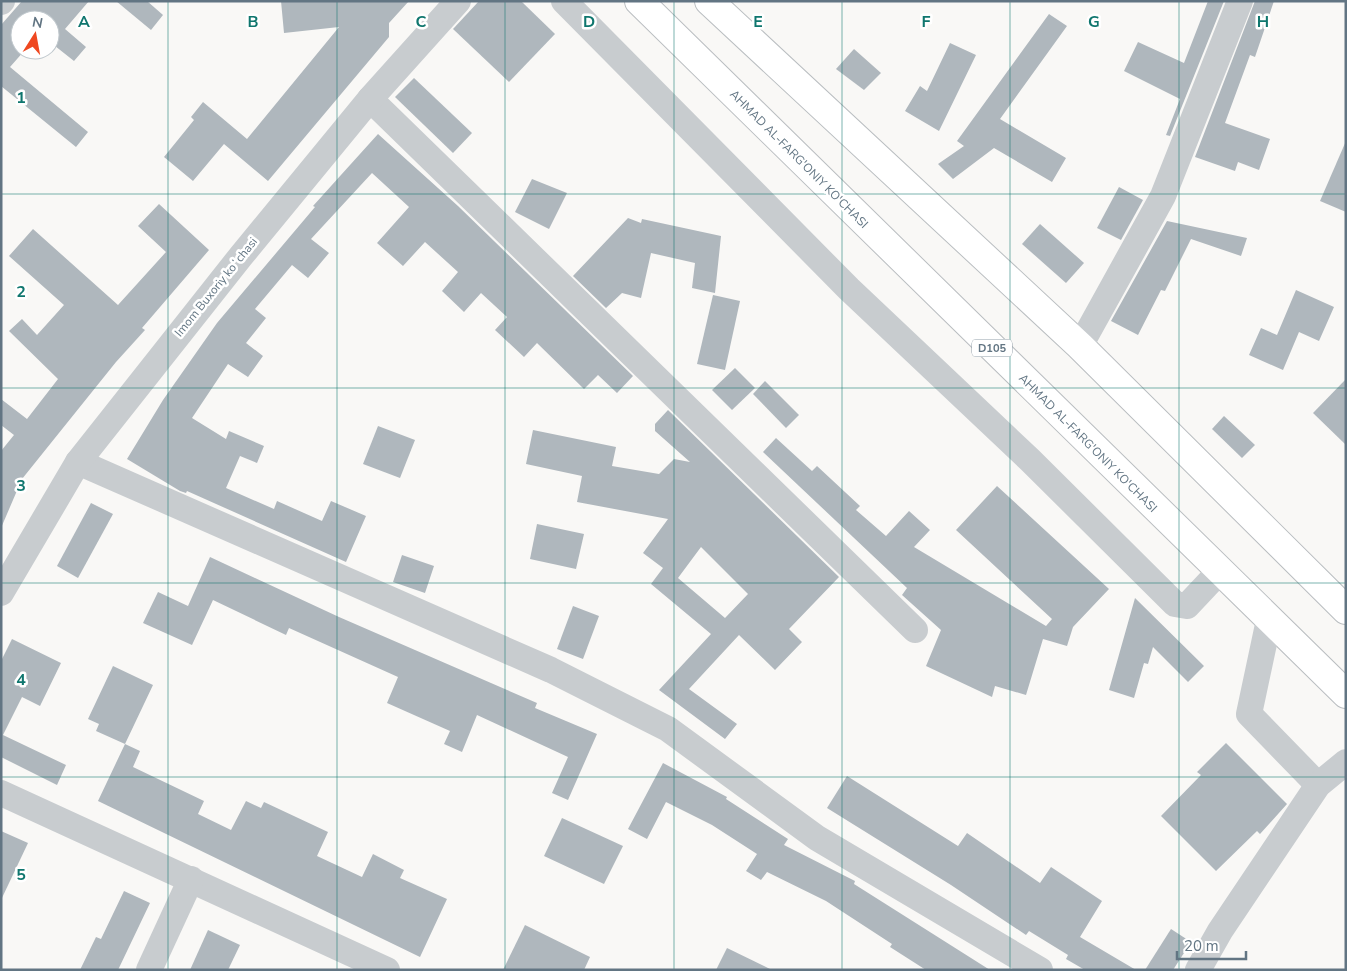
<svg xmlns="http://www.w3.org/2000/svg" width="1347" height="971" font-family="'Nunito Sans',sans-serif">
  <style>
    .building { fill: #afb7bd; fill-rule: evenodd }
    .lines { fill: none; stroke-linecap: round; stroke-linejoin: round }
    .highway-casing { stroke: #babec1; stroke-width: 30 }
    .minor { stroke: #c8cccf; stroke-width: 26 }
    .highway { stroke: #fff; stroke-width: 28 }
    .grid { fill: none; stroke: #0f766e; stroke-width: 1; stroke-opacity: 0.55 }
    .labels { text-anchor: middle; stroke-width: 5; stroke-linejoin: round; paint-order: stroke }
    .shield { fill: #fff; stroke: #919ea8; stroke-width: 1 }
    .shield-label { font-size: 11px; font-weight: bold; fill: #627583 }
    .street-label { font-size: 12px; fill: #627583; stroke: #fff }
    .grid-label { font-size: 16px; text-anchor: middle; font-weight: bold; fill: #0f766e; stroke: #fff; stroke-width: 5; stroke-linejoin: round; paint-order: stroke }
  </style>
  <rect width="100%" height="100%" fill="#f9f8f6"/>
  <!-- building -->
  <g class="building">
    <path d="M 22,1 L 89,1 L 65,29 L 86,47 L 74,61 L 50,42 L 50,20 L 20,20 L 20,50 L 25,50 L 10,67 L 88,132 L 76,147 L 1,86 L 1,25 Z"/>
    <path d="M 116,1 L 147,1 L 163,15 L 151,30 Z"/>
    <path d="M 281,1 L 409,1 L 389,23 L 389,37 L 268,181 L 224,144 L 193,181 L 164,157 L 194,120 L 191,117 L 203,102 L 247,139 L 339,27 L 284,33 Z"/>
    <path d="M 479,1 L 521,1 L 555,34 L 509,82 L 453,29 Z"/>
    <path d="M 1208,1 L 1224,1 L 1170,136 L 1166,135 L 1180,99 L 1124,71 L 1138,42 L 1184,63 Z"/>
    <path d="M 1255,1 L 1274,1 L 1255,57 L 1250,55 L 1225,123 L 1270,139 L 1259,170 L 1238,162 L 1235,171 L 1195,157 Z"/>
    <path d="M 1049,14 L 1067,26 L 1000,119 L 1066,158 L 1052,182 L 994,148 L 953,179 L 938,164 L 964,146 L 957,141 Z"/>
    <path d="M 950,43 L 976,55 L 939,131 L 905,111 L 920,86 L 927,91 Z"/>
    <path d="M 854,49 L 881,73 L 864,90 L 836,69 Z"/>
    <path d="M 414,78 L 472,133 L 453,153 L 395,97 Z"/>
    <path d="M 378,134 L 458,206 L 633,376 L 617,393 L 598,375 L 584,389 L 537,343 L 524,357 L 495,330 L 507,317 L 481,293 L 464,312 L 442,291 L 458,272 L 425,242 L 403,266 L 377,243 L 409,207 L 372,173 L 311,239 L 329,253 L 308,278 L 292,265 L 255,309 L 266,318 L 246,343 L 263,356 L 248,377 L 228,364 L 192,418 L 226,439 L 229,431 L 264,446 L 257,463 L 240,456 L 226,488 L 274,509 L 277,501 L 322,521 L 331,501 L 366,516 L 346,562 L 187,491 L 186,493 L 180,491 L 127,459 L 163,400 L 217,323 L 315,207 L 313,206 Z"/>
    <path d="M 1346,141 L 1346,212 L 1320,201 Z"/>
    <path d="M 532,179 L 567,193 L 549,229 L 515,212 Z"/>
    <path d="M 1119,187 L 1143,200 L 1121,240 L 1097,228 Z"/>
    <path d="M 159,204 L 209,250 L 142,328 L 145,330 L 116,362 L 22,479 L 1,528 L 1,451 L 14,435 L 1,425 L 1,399 L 27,419 L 58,379 L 9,331 L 22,319 L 37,335 L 64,305 L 9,256 L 33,229 L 118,305 L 166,252 L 138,226 Z"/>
    <path d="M 628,218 L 641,223 L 642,219 L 721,236 L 715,293 L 692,288 L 695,263 L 651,253 L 641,298 L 622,293 L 606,308 L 573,276 Z"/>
    <path d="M 1167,221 L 1247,238 L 1241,256 L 1191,239 L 1165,291 L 1161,290 L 1138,335 L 1111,321 Z"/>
    <path d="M 1040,224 L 1084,263 L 1066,283 L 1022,244 Z"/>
    <path d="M 1296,290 L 1334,307 L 1319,341 L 1299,332 L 1283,370 L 1249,355 L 1261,328 L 1277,335 Z"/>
    <path d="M 713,295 L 740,301 L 725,370 L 697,364 Z"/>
    <path d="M 735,368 L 755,388 L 732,410 L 712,390 Z"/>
    <path d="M 1346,379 L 1346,445 L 1313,413 Z"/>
    <path d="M 765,381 L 799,415 L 786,428 L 753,394 Z"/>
    <path d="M 668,410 L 839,577 L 789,629 L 802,642 L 775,670 L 739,635 L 689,689 L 737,724 L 725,739 L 659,690 L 711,634 L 651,584 L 663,568 L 643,553 L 668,519 L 577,502 L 582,476 L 526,464 L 533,430 L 616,447 L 612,466 L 659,474 L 674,459 L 690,462 L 655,431 L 655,424 ZM 701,547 L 748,594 L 725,618 L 678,578 Z"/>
    <path d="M 1224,416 L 1255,445 L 1242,458 L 1212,429 Z"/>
    <path d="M 378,426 L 415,440 L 400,478 L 363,464 Z"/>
    <path d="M 776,438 L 812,471 L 817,466 L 860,506 L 856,510 L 886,536 L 909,511 L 930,530 L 914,547 L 1046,626 L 1052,619 L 956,530 L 997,486 L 1109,589 L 1073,627 L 1067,646 L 1043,639 L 1026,695 L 995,686 L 992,697 L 926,666 L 941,630 L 902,595 L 907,588 L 763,452 Z"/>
    <path d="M 91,503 L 113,514 L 78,578 L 57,566 Z"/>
    <path d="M 537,524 L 584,534 L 576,569 L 530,559 Z"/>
    <path d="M 402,555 L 434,566 L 425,593 L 393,582 Z"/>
    <path d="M 210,557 L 339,617 L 537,703 L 535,708 L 597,734 L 568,800 L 552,793 L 568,757 L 477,715 L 462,752 L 444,744 L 450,731 L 387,703 L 398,677 L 289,628 L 286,635 L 213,600 L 192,645 L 143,623 L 158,592 L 188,606 Z"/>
    <path d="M 1135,598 L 1204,666 L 1188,682 L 1153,647 L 1148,664 L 1144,663 L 1134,698 L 1109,690 Z"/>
    <path d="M 573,606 L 599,616 L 583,659 L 557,649 Z"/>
    <path d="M 12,639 L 61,663 L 40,706 L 22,697 L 3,735 L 66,765 L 57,785 L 1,757 L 1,661 Z"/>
    <path d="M 113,666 L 153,685 L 125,744 L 96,731 L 99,724 L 88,719 Z"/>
    <path d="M 1226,743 L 1287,804 L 1260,834 L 1257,831 L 1216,871 L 1161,816 L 1201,775 L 1197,772 Z"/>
    <path d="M 125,744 L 140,751 L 133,767 L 204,801 L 198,814 L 231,830 L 246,801 L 261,808 L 264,802 L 328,832 L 317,856 L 362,877 L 373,854 L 404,870 L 400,878 L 447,899 L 420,957 L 98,801 Z"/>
    <path d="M 663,763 L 727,797 L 726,799 L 788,839 L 784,845 L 855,881 L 854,884 L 990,970 L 926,970 L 890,947 L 892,944 L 826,901 L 767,872 L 761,880 L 746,871 L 757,854 L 712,825 L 666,802 L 647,839 L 628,829 Z"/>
    <path d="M 847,776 L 958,846 L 967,833 L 1040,883 L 1051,867 L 1102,901 L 1080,937 L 1136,970 L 1085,970 L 1066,959 L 1068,955 L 1029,931 L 1026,935 L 951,885 L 827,808 Z"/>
    <path d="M 562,818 L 623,846 L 604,884 L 544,856 Z"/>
    <path d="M 1,831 L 28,843 L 1,900 Z"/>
    <path d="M 124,891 L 150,903 L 118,970 L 80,970 L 96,937 L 101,939 Z"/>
    <path d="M 525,925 L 590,957 L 584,970 L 503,970 Z"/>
    <path d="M 1171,929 L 1191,942 L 1173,970 L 1145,970 Z"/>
    <path d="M 208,930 L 240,945 L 228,970 L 190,970 Z"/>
    <path d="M 727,948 L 772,970 L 716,970 Z"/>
  </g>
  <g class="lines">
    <!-- highway casing -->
    <g class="highway-casing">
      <g id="highway">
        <path d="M 639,1 L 1346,694"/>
        <path d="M 709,1 L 1080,346 L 1346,610"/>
      </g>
    </g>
    <!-- minor -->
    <g class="minor">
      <path d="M 564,1 L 849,289 L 1030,460 L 1175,604 L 1187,606 L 1219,572"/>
      <path d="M 1,2 L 2,1"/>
      <path d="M 370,99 L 915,630"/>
      <path d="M 1080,346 L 1163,196 L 1240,1"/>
      <path d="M 78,462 L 551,670 L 668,729 L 817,838 L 1040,970"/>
      <path d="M 1,593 L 78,462 L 241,256 L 370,99 L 458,1"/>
      <path d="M 1269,620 L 1249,714 L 1318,785"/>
      <path d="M 1,793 L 387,970"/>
      <path d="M 149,970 L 191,879"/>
      <path d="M 1198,970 L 1220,931 L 1318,785 L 1346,762"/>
    </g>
    <!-- highway -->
    <use href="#highway" class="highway"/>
  </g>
  <!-- grid -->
  <path class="grid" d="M 168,1 L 168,970M 337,1 L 337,970M 505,1 L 505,970M 674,1 L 674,970M 842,1 L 842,970M 1010,1 L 1010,970M 1179,1 L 1179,970M 1,194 L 1346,194M 1,388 L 1346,388M 1,583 L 1346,583M 1,777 L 1346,777"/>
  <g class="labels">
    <!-- shield labels -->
    <rect class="shield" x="972" y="339.5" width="40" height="17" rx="4"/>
    <g class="shield-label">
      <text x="992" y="352">D105</text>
    </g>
    <!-- street labels -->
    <g class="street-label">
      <text transform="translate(799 159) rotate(45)" y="4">AHMAD AL-FARG'ONIY KO'CHASI</text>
      <text transform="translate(216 287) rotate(-51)" y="4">Imom Buxoriy koʻchasi</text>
      <text transform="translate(1088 443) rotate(45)" y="4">AHMAD AL-FARG'ONIY KO'CHASI</text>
    </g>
  </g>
  <g class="grid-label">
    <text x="84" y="27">A</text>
    <text x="253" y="27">B</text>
    <text x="421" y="27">C</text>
    <text x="589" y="27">D</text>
    <text x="758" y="27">E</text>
    <text x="926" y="27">F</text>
    <text x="1094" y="27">G</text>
    <text x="1263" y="27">H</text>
    <text x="21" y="103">1</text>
    <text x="21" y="297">2</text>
    <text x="21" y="491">3</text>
    <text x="21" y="685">4</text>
    <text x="21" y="880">5</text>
  </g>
  <!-- border -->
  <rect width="1347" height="971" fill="none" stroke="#627583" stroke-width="5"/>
  <!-- north arrow -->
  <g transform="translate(35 35) rotate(11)"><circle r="24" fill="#ffffff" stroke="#c0c8cd"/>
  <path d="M0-4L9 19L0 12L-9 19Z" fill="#ef4820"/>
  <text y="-8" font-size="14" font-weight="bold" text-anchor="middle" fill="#627583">N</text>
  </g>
  <!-- scale -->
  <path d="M1177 951v8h69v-8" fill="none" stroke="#627583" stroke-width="2.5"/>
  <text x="1184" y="951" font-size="15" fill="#627583" stroke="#ffffff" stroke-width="4" paint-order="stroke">20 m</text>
</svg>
